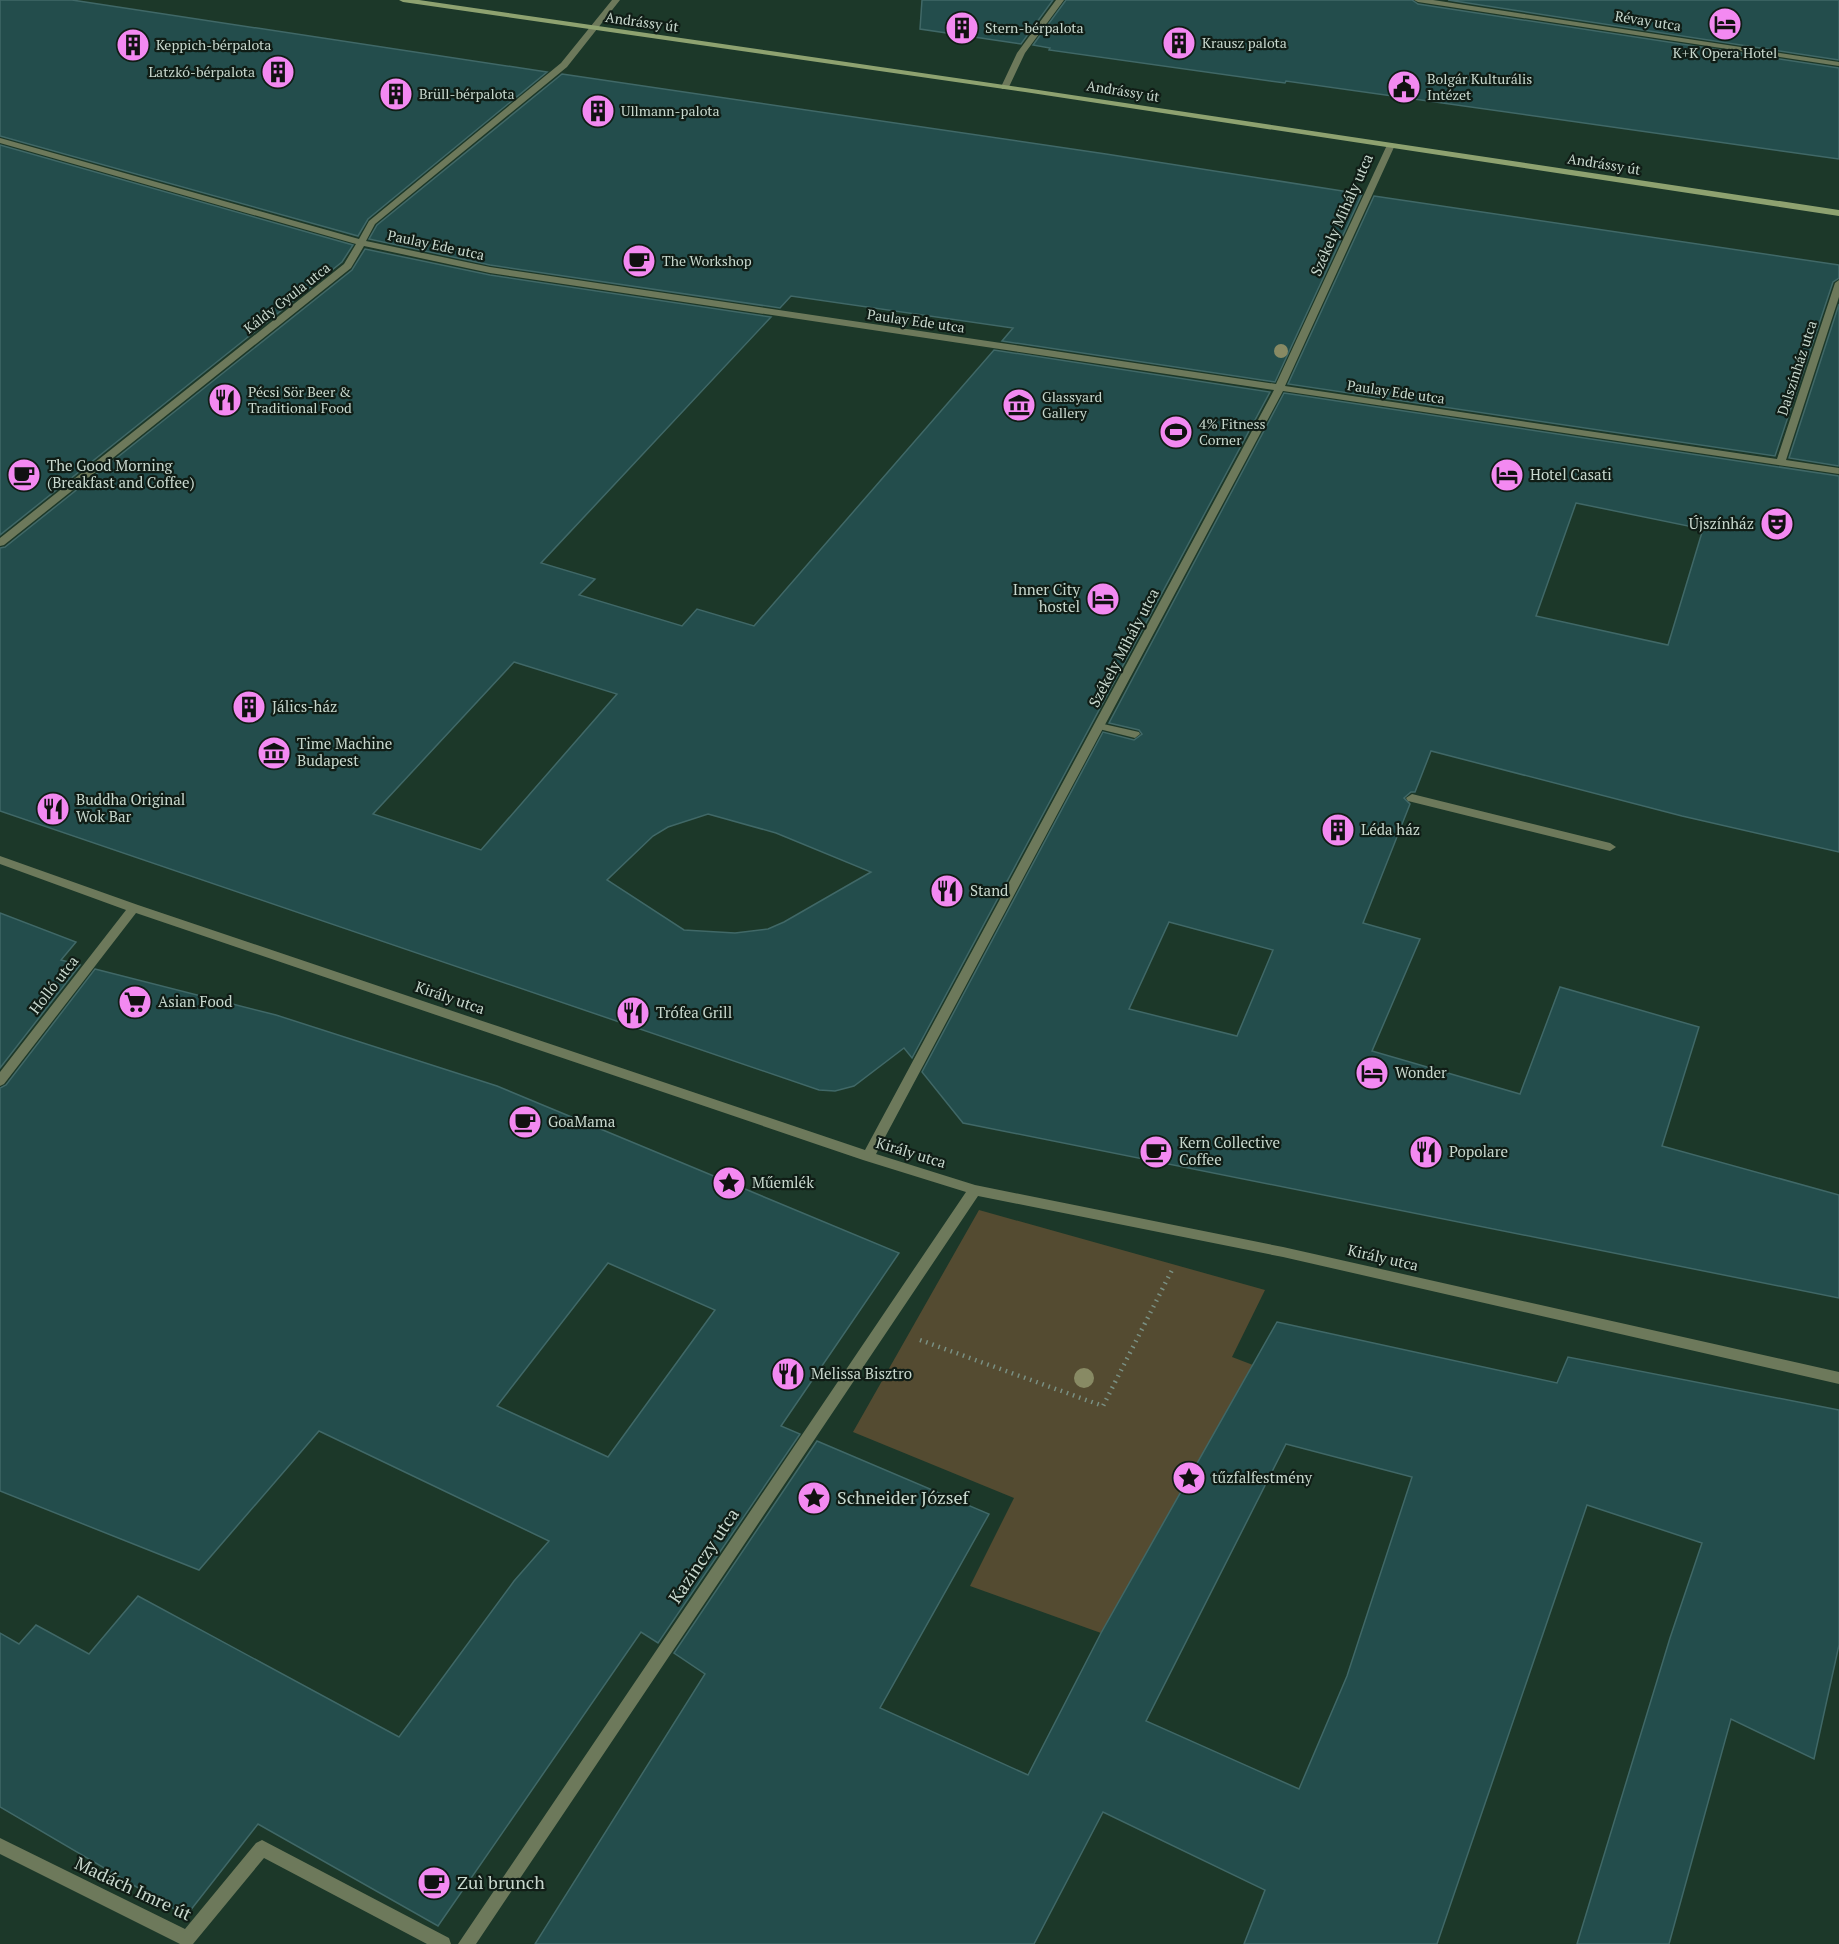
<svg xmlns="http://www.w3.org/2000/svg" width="1839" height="1944" font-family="'PT Serif',serif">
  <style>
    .green { fill: #544b31 }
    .building { fill: #234d4c; stroke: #406867; stroke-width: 1.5; fill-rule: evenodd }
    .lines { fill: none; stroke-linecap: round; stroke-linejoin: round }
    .path { stroke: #7a9083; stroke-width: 4.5; stroke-dasharray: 1.5 5; stroke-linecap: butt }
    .lane { fill: #6d795b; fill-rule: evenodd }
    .street { fill: #6d795b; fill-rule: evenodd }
    .secondary { fill: #8ea270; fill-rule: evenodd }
    .tree { fill: #888a64 }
    .labels { text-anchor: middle; stroke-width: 4.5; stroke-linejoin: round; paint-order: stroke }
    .far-street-label { font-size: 14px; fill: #c8d8ce; stroke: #101d16 }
    .far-poi-label { font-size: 14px; fill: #c8d8ce; stroke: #101d16; text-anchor: start }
    .street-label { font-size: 15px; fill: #c8d8ce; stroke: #101d16 }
    .poi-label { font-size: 15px; fill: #c8d8ce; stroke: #101d16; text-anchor: start }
    .near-poi-label { font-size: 18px; fill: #c8d8ce; stroke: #101d16; text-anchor: start }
    .near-street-label { font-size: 18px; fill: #c8d8ce; stroke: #101d16 }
  </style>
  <rect width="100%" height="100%" fill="#1c3829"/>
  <!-- green -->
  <path class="green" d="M 979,1210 L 1265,1290 L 1232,1357 L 1253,1365 L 1101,1633 L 970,1586 L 1014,1498 L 853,1432 Z"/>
  <!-- building -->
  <g class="building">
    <path d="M 0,0 L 72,0 L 547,72 L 368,219 L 358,236 L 0,136 Z"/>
    <path d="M 922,0 L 1053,0 L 1021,44 L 920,29 Z"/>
    <path d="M 1066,0 L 1412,0 L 1418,4 L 1839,68 L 1839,159 L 1286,81 L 1285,83 L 1049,50 L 1050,48 L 1033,45 Z"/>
    <path d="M 1448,0 L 1839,0 L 1839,60 Z"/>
    <path d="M 562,74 L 1106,154 L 1362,194 L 1275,382 L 1002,341 L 1013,328 L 791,296 L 780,308 L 490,265 L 369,239 L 377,225 Z"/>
    <path d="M 0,145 L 353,245 L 342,262 L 0,535 Z"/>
    <path d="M 1374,196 L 1839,265 L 1839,278 L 1833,282 L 1775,456 L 1288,384 Z"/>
    <path d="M 365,249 L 490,275 L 771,317 L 541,563 L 595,579 L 579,595 L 682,626 L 697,609 L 754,626 L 994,350 L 1270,392 L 912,1058 L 904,1048 L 854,1086 L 835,1091 L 819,1090 L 0,811 L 0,548 L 5,547 L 352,270 ZM 514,662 L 617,694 L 481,850 L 373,814 ZM 708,814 L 776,833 L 871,872 L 784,922 L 768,929 L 735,933 L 684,930 L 607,880 L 653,836 L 668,827 Z"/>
    <path d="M 1839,304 L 1839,466 L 1789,458 Z"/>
    <path d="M 1284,393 L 1839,476 L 1839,852 L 1682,816 L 1431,751 L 1415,792 L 1411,792 L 1404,798 L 1410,804 L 1363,923 L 1420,939 L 1372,1051 L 1520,1094 L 1560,987 L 1699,1027 L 1662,1146 L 1839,1195 L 1839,1298 L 963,1123 L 922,1072 L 1103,732 L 1134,740 L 1142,734 L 1139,730 L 1109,723 ZM 1576,503 L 1703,529 L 1668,645 L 1536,616 ZM 1169,922 L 1273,950 L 1237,1036 L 1129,1009 Z"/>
    <path d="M 0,913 L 76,942 L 61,960 L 80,965 L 0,1068 Z"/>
    <path d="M 95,969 L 276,1015 L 497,1086 L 899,1253 L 781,1426 L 800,1434 L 658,1643 L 641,1632 L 438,1926 L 258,1824 L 186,1916 L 0,1807 L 0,1633 L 19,1644 L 36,1625 L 89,1654 L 138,1596 L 399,1737 L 514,1581 L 549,1541 L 319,1431 L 199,1570 L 0,1491 L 0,1088 L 6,1085 ZM 608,1263 L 715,1310 L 608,1457 L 497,1406 Z"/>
    <path d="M 1277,1322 L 1557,1383 L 1568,1357 L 1839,1410 L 1839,1645 L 1814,1759 L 1731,1719 L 1669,1944 L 1577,1944 L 1670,1638 L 1702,1543 L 1587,1505 L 1437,1944 L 1244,1944 L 1265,1890 L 1103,1812 L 1034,1944 L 535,1944 L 705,1674 L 674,1653 L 817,1441 L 989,1514 L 880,1708 L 1028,1775 L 1101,1633 ZM 1286,1444 L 1412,1477 L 1347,1676 L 1299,1789 L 1146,1721 Z"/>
  </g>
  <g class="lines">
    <!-- path -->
    <path class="path" d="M 920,1340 L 1103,1406 L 1173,1268"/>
    <!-- lane -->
    <g class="lane">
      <path d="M 1099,723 L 1139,732 L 1140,734 L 1135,738 L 1095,728 L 1094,726 Z"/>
      <path d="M 1412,794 L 1610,843 L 1616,847 L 1610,851 L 1408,801 L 1406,798 Z"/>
    </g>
    <!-- street -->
    <g class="street">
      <path d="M 612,0 L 620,0 L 567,67 L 375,224 L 366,241 L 490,267 L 1276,384 L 1387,145 L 1391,143 L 1395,145 L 1285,386 L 1777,459 L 1835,283 L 1839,280 L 1839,297 L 1786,460 L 1839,468 L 1839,474 L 1283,391 L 876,1154 L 975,1185 L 1283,1247 L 1839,1372 L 1839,1384 L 1283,1257 L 978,1196 L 476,1944 L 458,1944 L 966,1192 L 863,1160 L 136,913 L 4,1084 L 0,1086 L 0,1072 L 126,910 L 0,864 L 0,856 L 138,905 L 865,1150 L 1274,390 L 490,273 L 364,246 L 351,268 L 4,545 L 0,546 L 0,538 L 344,264 L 356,244 L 0,143 L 0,138 L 359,239 L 369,221 L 561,63 Z"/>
      <path d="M 1056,0 L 1064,0 L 1025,53 L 1008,89 L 1002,89 L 1001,87 L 1017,53 Z"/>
      <path d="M 1414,0 L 1433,0 L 1839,62 L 1839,66 L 1418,2 Z"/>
      <path d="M 0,1838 L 185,1929 L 256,1843 L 262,1840 L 449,1938 L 451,1944 L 427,1944 L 264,1858 L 193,1944 L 180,1944 L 0,1854 Z"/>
    </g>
    <!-- secondary -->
    <path class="secondary" d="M 399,0 L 419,0 L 1025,88 L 1839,210 L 1839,216 L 1025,92 L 403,2 Z"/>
  </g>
  <!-- trees -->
  <g class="tree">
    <circle cx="1281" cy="351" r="7"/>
    <circle cx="1084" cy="1378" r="10"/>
  </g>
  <!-- icons -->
  <defs>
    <g id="hotel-disc" transform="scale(1.725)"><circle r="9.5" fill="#f389f1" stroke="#101d16"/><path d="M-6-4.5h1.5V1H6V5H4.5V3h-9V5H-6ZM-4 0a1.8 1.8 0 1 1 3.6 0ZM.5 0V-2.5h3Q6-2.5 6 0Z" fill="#111"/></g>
    <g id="building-disc" transform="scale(1.725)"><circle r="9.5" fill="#f389f1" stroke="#101d16"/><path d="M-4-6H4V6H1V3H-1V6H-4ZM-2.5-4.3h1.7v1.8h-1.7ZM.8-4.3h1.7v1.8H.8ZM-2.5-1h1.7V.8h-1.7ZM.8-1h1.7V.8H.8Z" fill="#111"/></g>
    <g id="civic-disc" transform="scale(1.725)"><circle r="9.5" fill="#f389f1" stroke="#101d16"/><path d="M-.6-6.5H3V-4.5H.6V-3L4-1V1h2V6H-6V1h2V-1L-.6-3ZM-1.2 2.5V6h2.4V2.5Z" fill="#111"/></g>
    <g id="cafe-disc" transform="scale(1.725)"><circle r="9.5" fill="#f389f1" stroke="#101d16"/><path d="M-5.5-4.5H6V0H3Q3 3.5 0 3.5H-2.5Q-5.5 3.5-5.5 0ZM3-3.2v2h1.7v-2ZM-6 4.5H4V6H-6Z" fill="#111"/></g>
    <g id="restaurant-disc" transform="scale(1.725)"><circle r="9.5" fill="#f389f1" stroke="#101d16"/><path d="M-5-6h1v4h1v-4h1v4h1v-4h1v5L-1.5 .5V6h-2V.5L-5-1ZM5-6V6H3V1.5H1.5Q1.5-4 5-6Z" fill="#111"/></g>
    <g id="museum-disc" transform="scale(1.725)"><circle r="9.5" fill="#f389f1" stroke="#101d16"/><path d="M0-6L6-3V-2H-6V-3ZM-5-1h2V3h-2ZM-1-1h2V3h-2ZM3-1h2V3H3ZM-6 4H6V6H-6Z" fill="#111"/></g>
    <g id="stadium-disc" transform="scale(1.725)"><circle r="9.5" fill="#f389f1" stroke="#101d16"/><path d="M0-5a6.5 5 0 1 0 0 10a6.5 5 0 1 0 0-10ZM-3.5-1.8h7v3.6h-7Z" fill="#111"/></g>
    <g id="theatre-disc" transform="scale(1.725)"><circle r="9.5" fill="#f389f1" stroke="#101d16"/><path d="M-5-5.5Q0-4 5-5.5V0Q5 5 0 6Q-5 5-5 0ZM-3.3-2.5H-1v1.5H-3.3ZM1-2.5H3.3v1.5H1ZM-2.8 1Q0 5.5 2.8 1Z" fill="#111"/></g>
    <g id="supermarket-disc" transform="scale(1.725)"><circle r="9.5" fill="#f389f1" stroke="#101d16"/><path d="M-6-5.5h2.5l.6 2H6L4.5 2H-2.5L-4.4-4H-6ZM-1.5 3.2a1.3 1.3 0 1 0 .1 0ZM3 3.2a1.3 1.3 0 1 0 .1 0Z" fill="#111"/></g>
    <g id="sight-disc" transform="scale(1.725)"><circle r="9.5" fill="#f389f1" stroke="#101d16"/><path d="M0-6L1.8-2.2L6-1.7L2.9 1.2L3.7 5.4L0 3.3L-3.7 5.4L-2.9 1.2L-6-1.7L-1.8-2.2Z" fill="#111"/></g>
  </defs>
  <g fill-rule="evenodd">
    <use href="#hotel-disc" x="1725" y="24"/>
    <use href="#building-disc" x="962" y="28"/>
    <use href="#building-disc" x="1179" y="43"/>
    <use href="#building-disc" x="133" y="45"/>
    <use href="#building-disc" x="278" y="72"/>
    <use href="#civic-disc" x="1404" y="87"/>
    <use href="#building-disc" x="396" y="94"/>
    <use href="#building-disc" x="598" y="111"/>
    <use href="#cafe-disc" x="639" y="261"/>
    <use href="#restaurant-disc" x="225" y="400"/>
    <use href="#museum-disc" x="1019" y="405"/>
    <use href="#stadium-disc" x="1176" y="432"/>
    <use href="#cafe-disc" x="24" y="475"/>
    <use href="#hotel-disc" x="1507" y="475"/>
    <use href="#theatre-disc" x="1777" y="524"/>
    <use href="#hotel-disc" x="1103" y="599"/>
    <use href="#building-disc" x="249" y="707"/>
    <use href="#museum-disc" x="274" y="753"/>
    <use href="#restaurant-disc" x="53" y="809"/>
    <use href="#building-disc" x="1338" y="830"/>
    <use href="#restaurant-disc" x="947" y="891"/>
    <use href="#supermarket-disc" x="135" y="1002"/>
    <use href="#restaurant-disc" x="633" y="1013"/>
    <use href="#hotel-disc" x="1372" y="1073"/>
    <use href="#cafe-disc" x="525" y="1122"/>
    <use href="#cafe-disc" x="1156" y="1152"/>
    <use href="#restaurant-disc" x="1426" y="1152"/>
    <use href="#sight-disc" x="729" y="1183"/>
    <use href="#restaurant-disc" x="788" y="1374"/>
    <use href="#sight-disc" x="1189" y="1478"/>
    <use href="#sight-disc" x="814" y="1498"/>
    <use href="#cafe-disc" x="434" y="1883"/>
  </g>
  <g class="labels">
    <!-- far-street labels -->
    <g class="far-street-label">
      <text transform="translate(1648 21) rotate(9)" y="5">Révay utca</text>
      <text transform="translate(642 22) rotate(8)" y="5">Andrássy út</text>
      <text transform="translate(1123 91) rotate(9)" y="5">Andrássy út</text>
      <text transform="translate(1604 164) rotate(9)" y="5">Andrássy út</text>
      <text transform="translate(436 245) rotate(12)" y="5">Paulay Ede utca</text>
      <text transform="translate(287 298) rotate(-38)" y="5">Káldy Gyula utca</text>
      <text transform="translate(916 321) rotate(8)" y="5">Paulay Ede utca</text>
      <text transform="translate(1797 368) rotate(-72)" y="5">Dalszínház utca</text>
      <text transform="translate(1396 392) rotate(8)" y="5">Paulay Ede utca</text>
    </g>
    <!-- far-poi labels -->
    <g class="far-poi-label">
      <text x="985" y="33">Stern-bérpalota</text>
      <text x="1202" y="48">Krausz palota</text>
      <text x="156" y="50">Keppich-bérpalota</text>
      <text x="1725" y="58" text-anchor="middle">K+K Opera Hotel</text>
      <text x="255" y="77" text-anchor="end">Latzkó-bérpalota</text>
      <text x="1427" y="84">Bolgár Kulturális<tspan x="1427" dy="16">Intézet</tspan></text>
      <text x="419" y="99">Brüll-bérpalota</text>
      <text x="621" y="116">Ullmann-palota</text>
      <text x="662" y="266">The Workshop</text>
      <text x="248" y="397">Pécsi Sör Beer &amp;<tspan x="248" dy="16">Traditional Food</tspan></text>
      <text x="1042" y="402">Glassyard<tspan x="1042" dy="16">Gallery</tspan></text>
      <text x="1199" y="429">4% Fitness<tspan x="1199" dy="16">Corner</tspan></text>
    </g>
    <!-- street labels -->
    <g class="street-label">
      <text transform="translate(1342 215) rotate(-66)" y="5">Székely Mihály utca</text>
      <text transform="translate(1124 648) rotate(-62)" y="5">Székely Mihály utca</text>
      <text transform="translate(54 985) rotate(-52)" y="5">Holló utca</text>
      <text transform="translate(450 998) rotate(19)" y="5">Király utca</text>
      <text transform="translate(911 1153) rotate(17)" y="5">Király utca</text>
      <text transform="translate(1383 1258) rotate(13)" y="5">Király utca</text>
    </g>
    <!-- poi labels -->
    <g class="poi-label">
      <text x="47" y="471">The Good Morning<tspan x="47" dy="17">(Breakfast and Coffee)</tspan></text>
      <text x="1530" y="480">Hotel Casati</text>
      <text x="1754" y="529" text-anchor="end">Újszínház</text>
      <text x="1080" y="595" text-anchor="end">Inner City<tspan x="1080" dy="17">hostel</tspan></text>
      <text x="272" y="712">Jálics-ház</text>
      <text x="297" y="749">Time Machine<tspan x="297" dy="17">Budapest</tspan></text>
      <text x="76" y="805">Buddha Original<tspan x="76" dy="17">Wok Bar</tspan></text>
      <text x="1361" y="835">Léda ház</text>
      <text x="970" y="896">Stand</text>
      <text x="158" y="1007">Asian Food</text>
      <text x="656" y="1018">Trófea Grill</text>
      <text x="1395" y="1078">Wonder</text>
      <text x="548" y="1127">GoaMama</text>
      <text x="1179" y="1148">Kern Collective<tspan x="1179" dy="17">Coffee</tspan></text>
      <text x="1449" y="1157">Popolare</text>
      <text x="752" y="1188">Műemlék</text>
      <text x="811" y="1379">Melissa Bisztro</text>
      <text x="1212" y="1483">tűzfalfestmény</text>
    </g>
    <!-- near-poi labels -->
    <g class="near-poi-label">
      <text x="837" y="1504">Schneider József</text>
      <text x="457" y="1889">Zuì brunch</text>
    </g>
    <!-- near-street labels -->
    <g class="near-street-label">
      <text transform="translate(704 1556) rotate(-56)" y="6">Kazinczy utca</text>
      <text transform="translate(133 1889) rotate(25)" y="6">Madách Imre út</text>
    </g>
  </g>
</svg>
